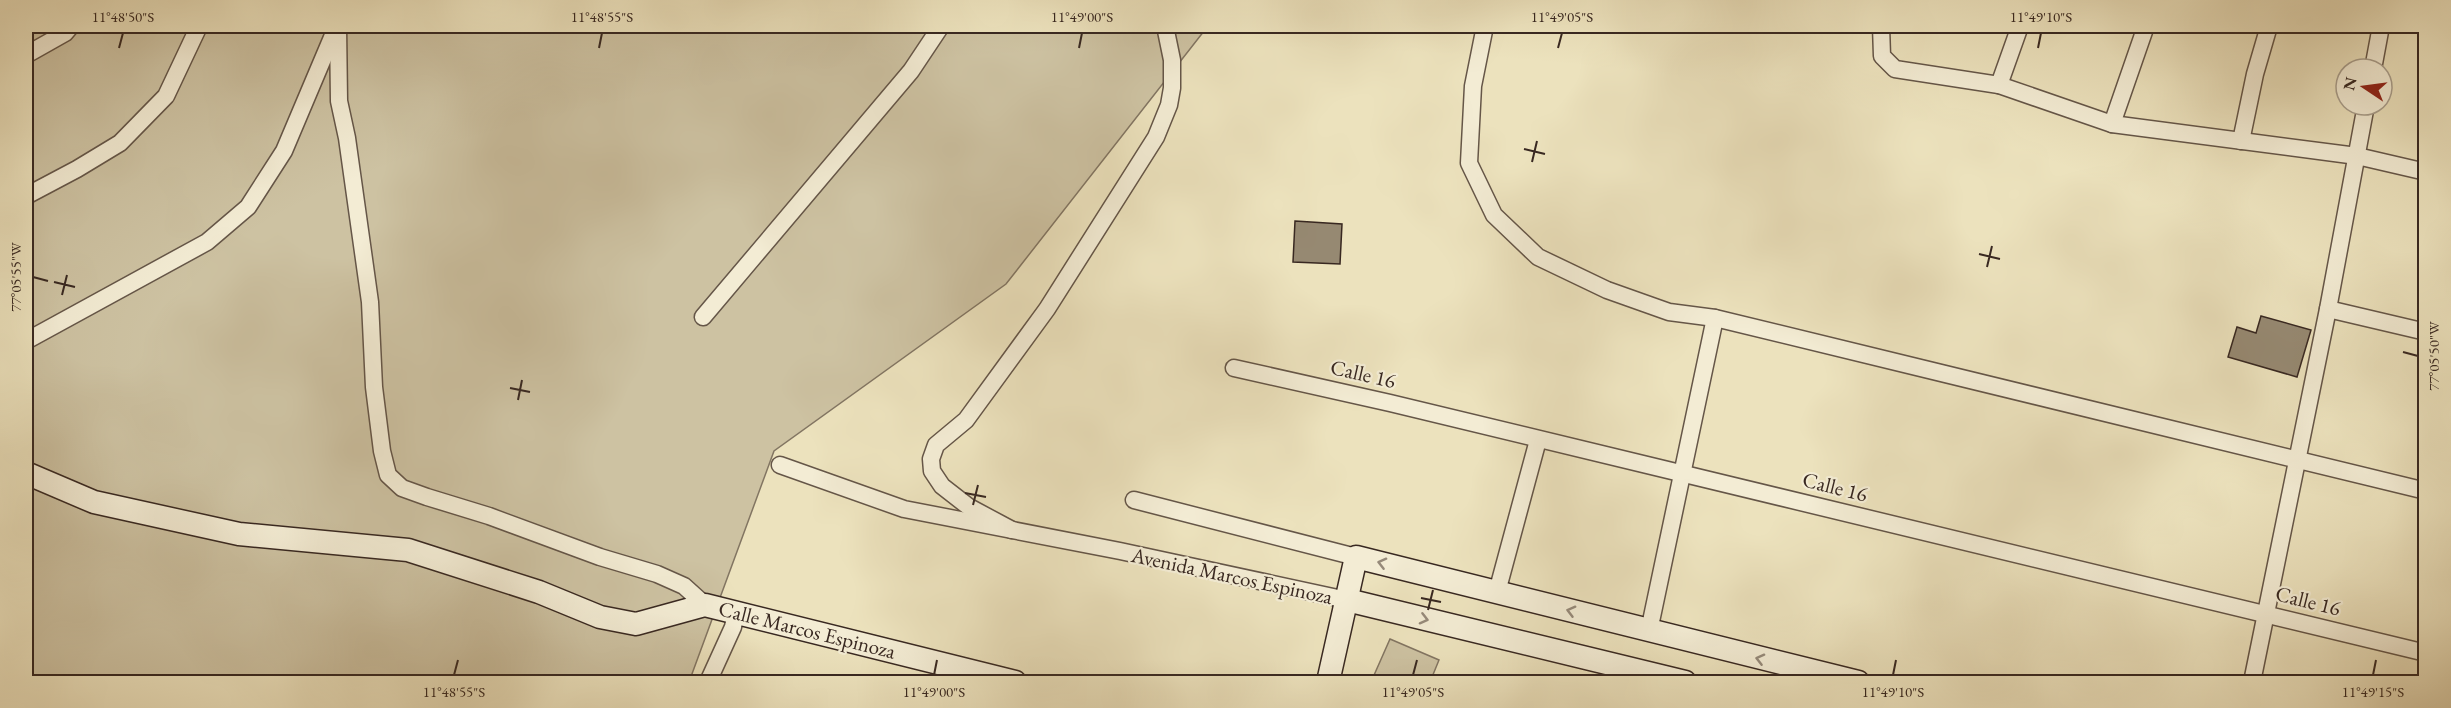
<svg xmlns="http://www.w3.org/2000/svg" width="2451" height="708" font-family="'EB Garamond',serif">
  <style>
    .green { fill: #cdc2a2; stroke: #827562; stroke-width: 1.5 }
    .building { fill: #968972; stroke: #382821; stroke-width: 1.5 }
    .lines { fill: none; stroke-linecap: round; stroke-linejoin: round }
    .street-casing { stroke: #655648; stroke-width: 19 }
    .secondary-casing { stroke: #382821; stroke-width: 25 }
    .street { stroke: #f3ecd4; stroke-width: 16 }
    .secondary { stroke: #f3ecd4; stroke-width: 22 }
    .oneway { stroke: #968a7a }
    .ticks { fill: none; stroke: #382821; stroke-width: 2 }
    .labels { text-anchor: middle; stroke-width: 4.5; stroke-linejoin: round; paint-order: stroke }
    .street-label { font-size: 21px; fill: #382821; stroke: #f3ecd4 }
    .neatline { fill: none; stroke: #382821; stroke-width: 2 }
    .ticks-label { font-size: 15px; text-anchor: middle; fill: #382821 }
  </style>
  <rect width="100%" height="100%" fill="#ece2bd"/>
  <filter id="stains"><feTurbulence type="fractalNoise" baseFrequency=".00333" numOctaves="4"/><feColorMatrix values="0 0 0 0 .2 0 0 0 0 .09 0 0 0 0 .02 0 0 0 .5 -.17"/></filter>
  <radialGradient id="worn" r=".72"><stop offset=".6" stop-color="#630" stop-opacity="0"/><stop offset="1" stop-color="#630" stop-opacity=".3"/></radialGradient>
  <!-- green -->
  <g class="green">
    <path d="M 26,26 L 1208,26 L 1006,284 L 774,451 L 689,682 L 26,682 Z"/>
    <path d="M 1390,639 L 1439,660 L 1430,682 L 1371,682 Z"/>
  </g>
  <!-- building -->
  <g class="building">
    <path d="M 1295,221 L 1342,224 L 1340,264 L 1293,262 Z"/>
    <path d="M 2261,316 L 2311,330 L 2297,377 L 2228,357 L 2237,327 L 2256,333 Z"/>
  </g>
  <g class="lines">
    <!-- street casing -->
    <g class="street-casing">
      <g id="street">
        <path d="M 338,26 L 339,101 L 347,138 L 370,302 L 374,387 L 382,451 L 388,475 L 402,488 L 427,497 L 489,516 L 600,557 L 657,574 L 684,586 L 705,605"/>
        <path d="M 1485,26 L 1473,86 L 1469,163 L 1494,215 L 1538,257 L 1607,290 L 1669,312 L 1715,318 L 2426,491"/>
        <path d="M 1881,26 L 1882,56 L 1895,69 L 1999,85 L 2112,124 L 2357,156 L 2426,172"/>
        <path d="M 26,55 L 65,33 L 71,26"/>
        <path d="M 2373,69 L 2381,26"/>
        <path d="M 1999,85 L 2020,26"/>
        <path d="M 2112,124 L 2146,26"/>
        <path d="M 2241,141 L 2255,74 L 2269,26"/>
        <path d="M 26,196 L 77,169 L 120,143 L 166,96 L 199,26"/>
        <path d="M 2328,309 L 2426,332"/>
        <path d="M 703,317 L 911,71 L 941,26"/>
        <path d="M 26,341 L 207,242 L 248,207 L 284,151 L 336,28"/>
        <path d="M 1234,368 L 1390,403 L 2426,653"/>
        <path d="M 780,465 L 904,509 L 1120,551 L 1347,600"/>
        <path d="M 1134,500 L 1356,557"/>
        <path d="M 1012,530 L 969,507 L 942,486 L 932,471 L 931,459 L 936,445 L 966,420 L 1047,309 L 1156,137 L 1169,105 L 1172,88 L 1172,60 L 1165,26"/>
        <path d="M 1497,592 L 1538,440"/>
        <path d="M 1649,631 L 1715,318"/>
        <path d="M 708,682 L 733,627 L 736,612"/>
        <path d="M 2252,682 L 2328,309 L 2366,105"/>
      </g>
    </g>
    <!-- secondary casing -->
    <g class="secondary-casing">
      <g id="secondary">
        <path d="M 26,473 L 94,502 L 239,534 L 408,550 L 539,592 L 600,617 L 636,624 L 705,605 L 1015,682"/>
        <path d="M 1347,600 L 1685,682"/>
        <path d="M 1328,682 L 1356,557 L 1858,682"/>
      </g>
    </g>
    <!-- street -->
    <use href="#street" class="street"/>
    <!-- secondary -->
    <use href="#secondary" class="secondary"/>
  </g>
  <!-- one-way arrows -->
  <defs><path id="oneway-chevron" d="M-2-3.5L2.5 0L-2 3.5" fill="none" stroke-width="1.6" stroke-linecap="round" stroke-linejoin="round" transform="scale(1.5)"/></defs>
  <g class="oneway">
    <use href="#oneway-chevron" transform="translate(1382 563) rotate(-166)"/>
    <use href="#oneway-chevron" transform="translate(1571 611) rotate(-165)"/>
    <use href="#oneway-chevron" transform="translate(1424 619) rotate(14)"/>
    <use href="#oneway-chevron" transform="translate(1760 659) rotate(-166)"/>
  </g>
  <!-- ticks -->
  <path class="ticks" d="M 119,48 L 123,33M 599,48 L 602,33M 1079,48 L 1082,33M 1558,48 L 1562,33M 2038,48 L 2041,33M 1524,149 L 1545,154M 1532,162 L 1537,141M 1979,254 L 2000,259M 1987,267 L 1992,246M 33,277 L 48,281M 54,282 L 75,287M 62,295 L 67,275M 2403,352 L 2418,356M 510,388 L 530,392M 518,400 L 522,380M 965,493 L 986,497M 973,505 L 978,485M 1421,598 L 1441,602M 1428,610 L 1433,590M 454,675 L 458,660M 934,675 L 937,660M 1413,675 L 1417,660M 1893,675 L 1896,660M 2373,675 L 2376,660"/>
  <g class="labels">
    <!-- street labels -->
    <g class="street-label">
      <text transform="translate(1363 374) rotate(13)" y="7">Calle 16</text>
      <text transform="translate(1835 487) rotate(14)" y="7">Calle 16</text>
      <text transform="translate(1232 576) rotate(12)" y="7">Avenida Marcos Espinoza</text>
      <text transform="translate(2308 601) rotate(14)" y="7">Calle 16</text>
      <text transform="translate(807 630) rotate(14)" y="7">Calle Marcos Espinoza</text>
    </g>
  </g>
  <!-- margin -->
  <rect width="2451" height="708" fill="none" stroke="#ece2bd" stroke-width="66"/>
  <!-- north arrow -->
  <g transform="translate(2364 87) rotate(283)"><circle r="28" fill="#f3ecd4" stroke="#a89e8c" stroke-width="1.5"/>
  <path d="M0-4.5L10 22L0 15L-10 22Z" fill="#8f2418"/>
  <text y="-9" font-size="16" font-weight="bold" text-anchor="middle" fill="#382821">N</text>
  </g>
  <rect x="33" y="33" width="2385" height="642" class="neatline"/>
  <g class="ticks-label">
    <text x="123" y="22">11°48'50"S</text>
    <text x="602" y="22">11°48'55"S</text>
    <text x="1082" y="22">11°49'00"S</text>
    <text x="1562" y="22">11°49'05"S</text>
    <text x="2041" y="22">11°49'10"S</text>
    <text transform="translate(16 277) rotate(-90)" y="5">77°05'55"W</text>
    <text transform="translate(2434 356) rotate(-90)" y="5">77°05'50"W</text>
    <text x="454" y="697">11°48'55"S</text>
    <text x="934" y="697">11°49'00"S</text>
    <text x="1413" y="697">11°49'05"S</text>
    <text x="1893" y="697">11°49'10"S</text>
    <text x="2373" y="697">11°49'15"S</text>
  </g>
  <rect width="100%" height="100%" filter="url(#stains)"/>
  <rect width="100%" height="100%" fill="url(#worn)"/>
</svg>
